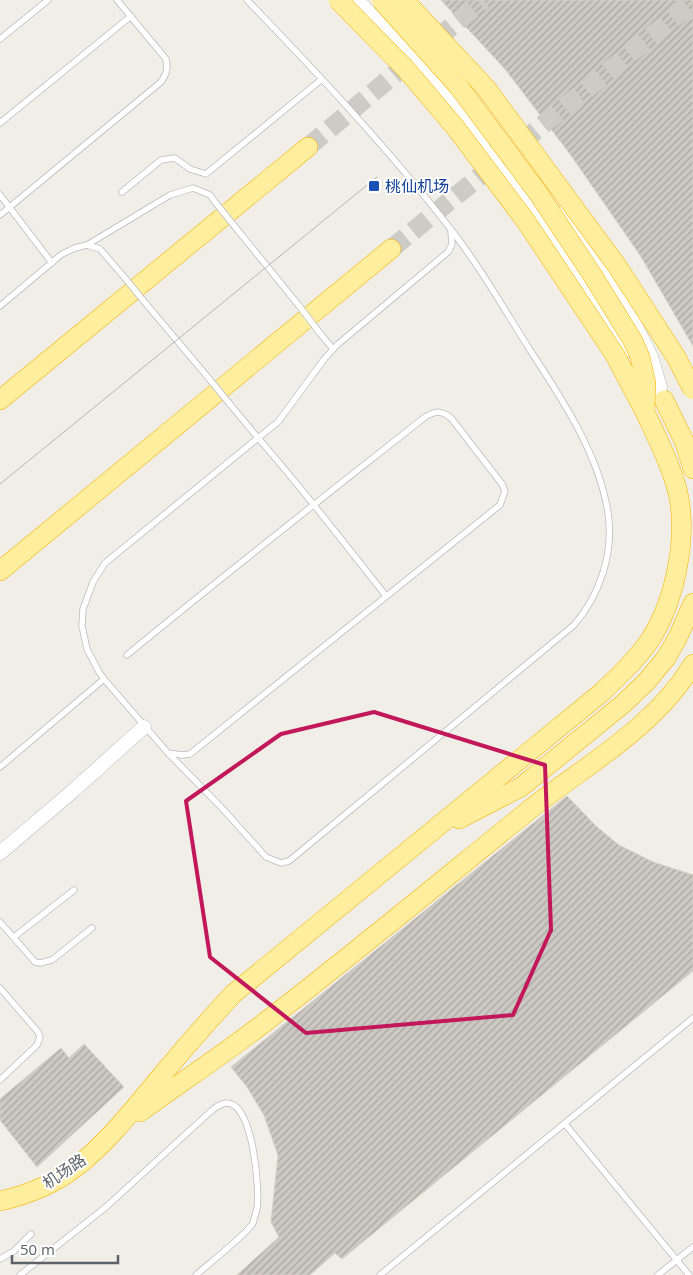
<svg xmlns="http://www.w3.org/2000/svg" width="693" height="1275" font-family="'Open Sans','Noto Sans SC',sans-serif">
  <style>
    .building { fill: url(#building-hatch); stroke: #d5d1c4 }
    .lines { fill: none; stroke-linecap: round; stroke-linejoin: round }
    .trunk-tunnel { stroke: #cccbc6; stroke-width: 19; stroke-dasharray: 19 9; stroke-linecap: butt }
    .service-casing { stroke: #b9bbc0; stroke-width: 7 }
    .tertiary-casing { stroke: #b9bbc0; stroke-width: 15 }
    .trunk-casing { stroke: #f6b400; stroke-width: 20 }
    .service { stroke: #fff; stroke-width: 5.5 }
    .tertiary { stroke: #fff; stroke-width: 14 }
    .trunk { stroke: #feee9e; stroke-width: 19 }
    .tram { stroke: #b5b5b7; stroke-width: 1 }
    .service-bridge-casing { stroke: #b9bbc0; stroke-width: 7; stroke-linecap: butt }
    .trunk-bridge-casing { stroke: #f6b400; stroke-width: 20; stroke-linecap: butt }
    .service-bridge { stroke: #fff; stroke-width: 5.5 }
    .trunk-bridge { stroke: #feee9e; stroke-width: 19 }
    .marked { fill: none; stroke: #c2185b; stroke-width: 4; stroke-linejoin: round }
    .transit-dot { fill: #1a4fb4; stroke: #fff; stroke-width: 2 }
    .labels { text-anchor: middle; stroke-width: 4; stroke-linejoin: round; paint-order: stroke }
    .transit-label { font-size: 16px; fill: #164399; stroke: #fff; text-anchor: start }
    .street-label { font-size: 16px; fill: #5e6167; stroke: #fff }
  </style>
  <defs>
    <pattern id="building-hatch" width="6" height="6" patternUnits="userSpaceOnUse" patternTransform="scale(1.25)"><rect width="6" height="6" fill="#ccc8c3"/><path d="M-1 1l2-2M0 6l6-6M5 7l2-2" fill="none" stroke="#a9a6a2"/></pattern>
  </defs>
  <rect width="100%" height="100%" fill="#f0eee6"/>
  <!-- building -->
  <g class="building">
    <path d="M 441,0 L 693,0 L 693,346 L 640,255 L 570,154 L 505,69 Z"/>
    <path d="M 567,796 L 597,827 L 619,845 L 653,862 L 693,875 L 693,971 L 342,1259 L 335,1253 L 310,1275 L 237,1275 L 279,1237 L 271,1222 L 278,1155 L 264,1115 L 247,1087 L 231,1067 Z"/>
    <path d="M 84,1044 L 124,1087 L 37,1167 L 0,1120 L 0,1099 L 61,1048 L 69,1058 Z"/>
  </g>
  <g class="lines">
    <!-- trunk-tunnel -->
    <g class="trunk-tunnel">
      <path d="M 308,147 L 483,0"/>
      <path d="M 391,249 L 693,2"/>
    </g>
    <!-- service casing -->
    <g class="service-casing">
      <g id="service">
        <path d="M 0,39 L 48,0"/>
        <path d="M 0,123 L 131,16"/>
        <path d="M 122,192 L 161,160 L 175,158 L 190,169 L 206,174 L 322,79"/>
        <path d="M 0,195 L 52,263"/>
        <path d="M 0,215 L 161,82 C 167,73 168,69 166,59 L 117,0"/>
        <path d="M 236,228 L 300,307"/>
        <path d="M 87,245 L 170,195 L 193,188 L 210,195 L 215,202"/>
        <path d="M 142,299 L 211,381"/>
        <path d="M 0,306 L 62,254 L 75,248 L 87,245 L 100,249 L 125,278"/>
        <path d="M 319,332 L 333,349"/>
        <path d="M 229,403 L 258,438 L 278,422 L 325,358 L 337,345 L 448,252 L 452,244 L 451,232"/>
        <path d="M 127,655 C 225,574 325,496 425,417 C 435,411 441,410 451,418 L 502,484 L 505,491 L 500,505 L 190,754 L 182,755 L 168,753 L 104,679 L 99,672 L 87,649 L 82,626 L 83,609 L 93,582 L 105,563 L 258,438 C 303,489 344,543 386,596"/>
        <path d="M 169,754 L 221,807 L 266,857 L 281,863 L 289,861 L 574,625 C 600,595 614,553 608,513 C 599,454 562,399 530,350 C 504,309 479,265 449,227 C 387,147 317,73 247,0"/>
        <path d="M 0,767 L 104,679"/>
        <path d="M 0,922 L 35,962 L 40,963 L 52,960 L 92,928"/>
        <path d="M 14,937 L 74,890"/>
        <path d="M 0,988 L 38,1032 L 40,1037 L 37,1045 L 0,1080"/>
        <path d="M 565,1124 L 689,1275"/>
        <path d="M 0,1259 L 14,1251 L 31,1234"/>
        <path d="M 20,1275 L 106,1207 L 210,1112 C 215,1108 220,1103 227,1103 C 253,1103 260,1189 257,1208 C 256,1213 254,1219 253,1223 C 248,1233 206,1266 196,1275"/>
        <path d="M 380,1275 L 693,1018"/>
        <path d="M 658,1275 L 693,1247"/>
      </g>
    </g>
    <!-- tertiary casing -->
    <g class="tertiary-casing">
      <g id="tertiary">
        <path d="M 357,0 L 443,89 L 629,350"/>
        <path d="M 566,210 L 628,311 L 651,357 L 660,387"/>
        <path d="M 644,372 L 664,400"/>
        <path d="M 0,853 L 74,790 L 144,727"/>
      </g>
    </g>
    <!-- trunk casing -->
    <g class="trunk-casing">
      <g id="trunk">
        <path d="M 0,400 L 308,147"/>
        <path d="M 664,400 L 684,441 L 693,469"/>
        <path d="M 0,571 L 391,249"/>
        <path d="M 459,819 L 521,787 L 623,704 L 646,682 L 666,658 L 678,637 L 693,603"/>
        <path d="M 140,1112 C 180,1083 221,1056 260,1026 C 351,956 439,883 528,811 C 585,765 655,728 693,664"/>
        <path d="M 0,1201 C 27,1195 54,1184 76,1167 C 107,1143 132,1111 157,1081 C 182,1051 207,1022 233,994 L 601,693 C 619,676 636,660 650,640 C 675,601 688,538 678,493 C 671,465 657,438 645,412"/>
      </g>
    </g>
    <!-- service -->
    <use href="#service" class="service"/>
    <!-- tertiary -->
    <use href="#tertiary" class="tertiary"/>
    <!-- trunk -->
    <use href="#trunk" class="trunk"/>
    <!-- tram -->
    <path class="tram" d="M 0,484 L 377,177"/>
    <!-- service-bridge casing -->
    <g class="service-bridge-casing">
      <g id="service-bridge">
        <path d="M 215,202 L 236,228"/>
        <path d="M 125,278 L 142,299"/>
        <path d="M 300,307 L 319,332"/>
        <path d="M 211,381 L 229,403"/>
      </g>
    </g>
    <!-- trunk-bridge casing -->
    <g class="trunk-bridge-casing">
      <g id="trunk-bridge">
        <path d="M 338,0 L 405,68 L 455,127 L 525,220 L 615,355 L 645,412"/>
        <path d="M 381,0 L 459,87 L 538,193 L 593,276 L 633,341 L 640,357 L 646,383 L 645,410"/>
        <path d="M 404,0 L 486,88 L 617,266 L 676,357 L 693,390"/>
      </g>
    </g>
    <!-- service-bridge -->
    <use href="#service-bridge" class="service-bridge"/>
    <!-- trunk-bridge -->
    <use href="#trunk-bridge" class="trunk-bridge"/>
  </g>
  <!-- marked area -->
  <path class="marked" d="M 374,712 L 545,765 L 551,930 L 513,1015 L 306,1033 L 210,957 L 186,801 L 281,734 Z"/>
  <!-- markers -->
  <rect class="transit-dot" x="368" y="180" width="12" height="12" rx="2.5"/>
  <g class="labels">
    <!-- transit labels -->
    <g class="transit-label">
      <text x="385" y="192">桃仙机场</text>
    </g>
    <!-- street labels -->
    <g class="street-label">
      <text transform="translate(64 1171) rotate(-34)" y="6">机场路</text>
    </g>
  </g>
  <!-- scale -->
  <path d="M12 1255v8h106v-8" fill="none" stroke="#5e6167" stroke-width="2.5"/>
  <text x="20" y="1255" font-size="15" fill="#5e6167" stroke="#ffffff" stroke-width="4" paint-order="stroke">50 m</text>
</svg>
